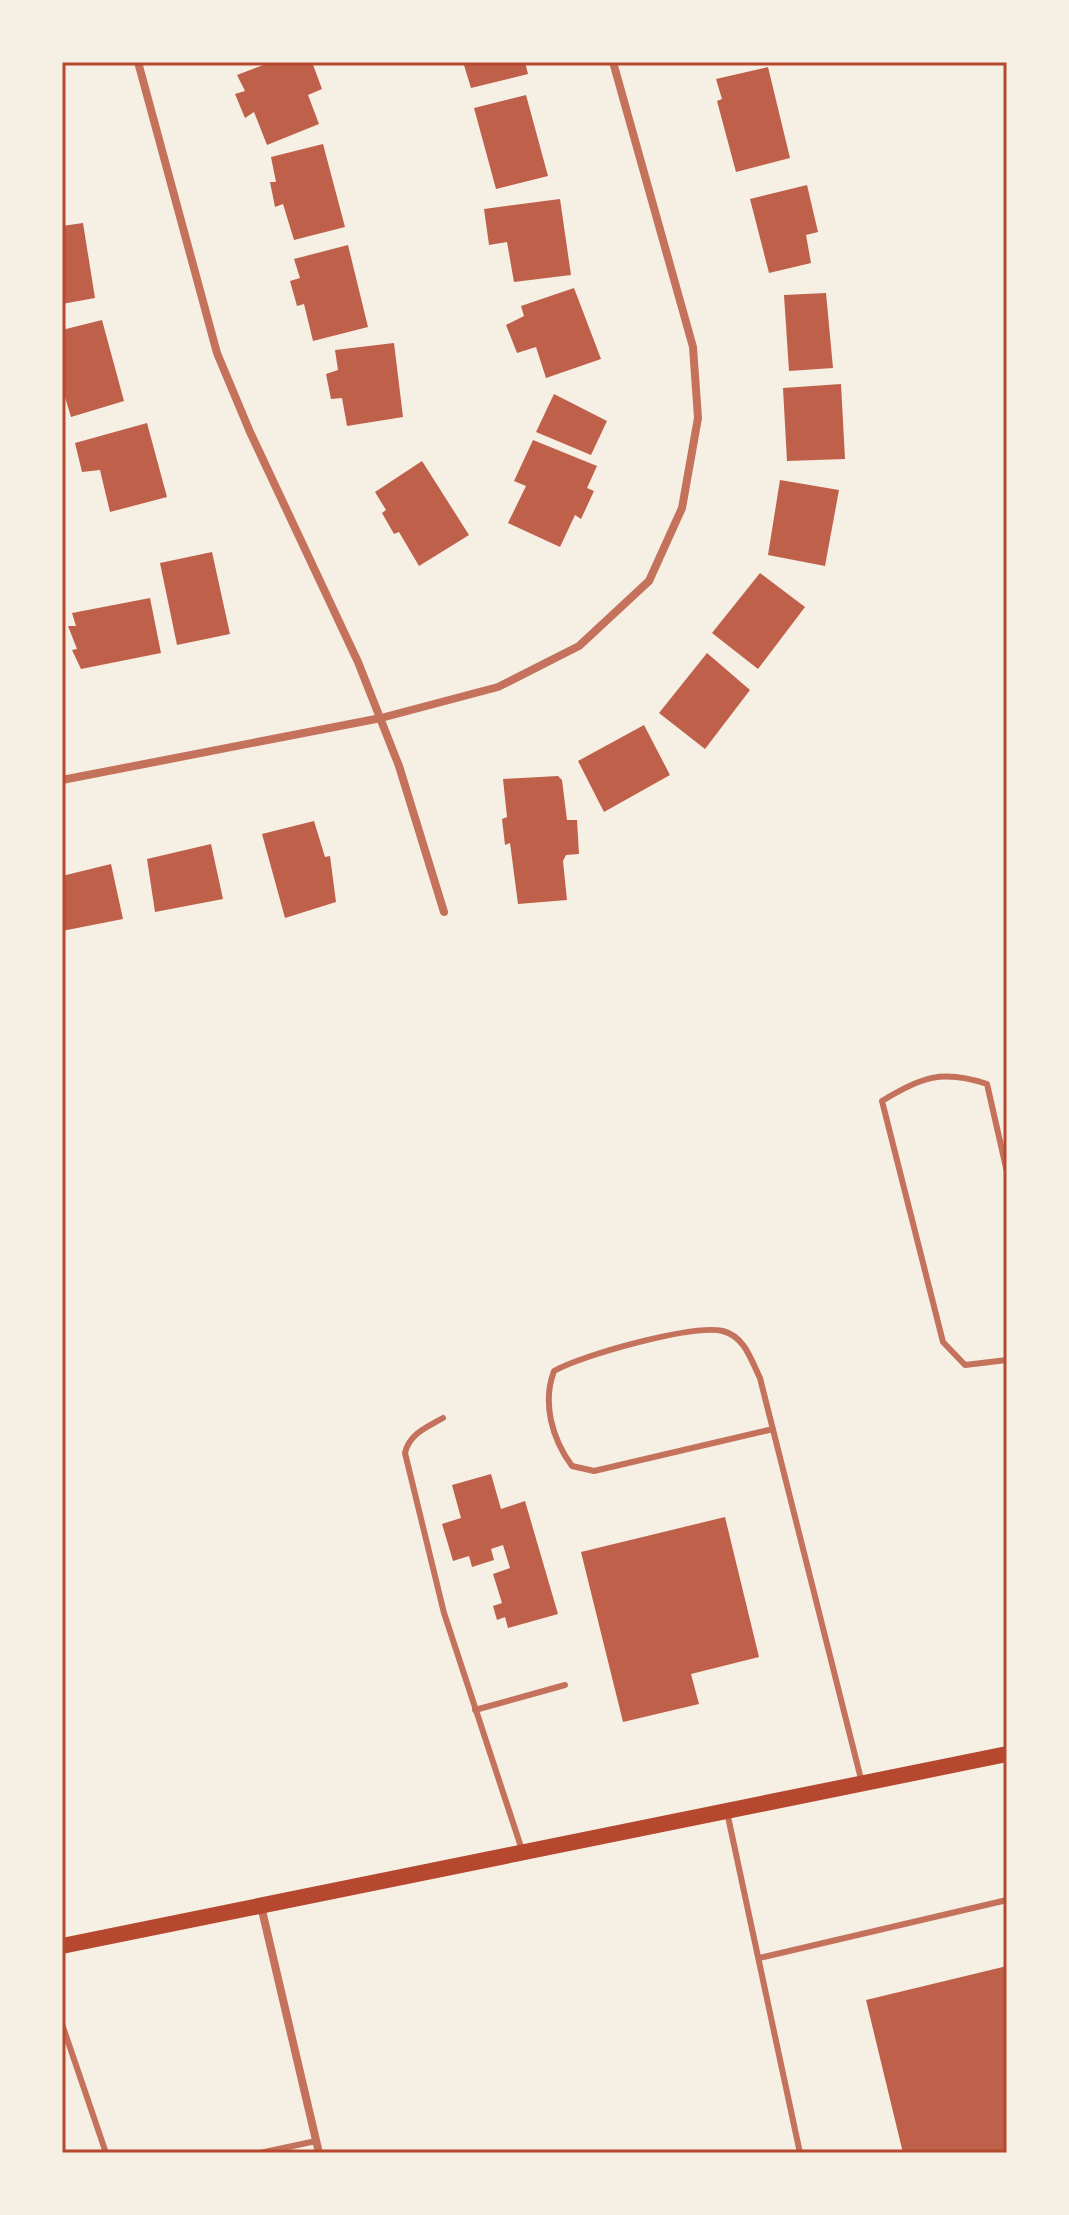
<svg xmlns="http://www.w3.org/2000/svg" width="1069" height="2215" font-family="'Roboto Condensed',sans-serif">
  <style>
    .building { fill: #bf614a }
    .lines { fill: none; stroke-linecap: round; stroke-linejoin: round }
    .service { stroke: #c5725c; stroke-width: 6 }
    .minor { stroke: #c5725c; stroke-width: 8 }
    .secondary { stroke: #b5482f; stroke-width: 16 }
    .neatline { fill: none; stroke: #b5482f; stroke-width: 3 }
  </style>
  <rect width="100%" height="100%" fill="#f6efe4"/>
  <!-- building -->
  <g class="building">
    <path d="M 271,62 L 312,62 L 322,89 L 308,95 L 319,124 L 267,145 L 254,112 L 245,118 L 235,94 L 245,91 L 237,75 Z"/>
    <path d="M 463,62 L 525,62 L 528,74 L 471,88 Z"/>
    <path d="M 768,67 L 790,158 L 736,172 L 717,101 L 722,99 L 716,79 Z"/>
    <path d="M 526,95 L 548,176 L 496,189 L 474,108 Z"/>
    <path d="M 323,144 L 345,227 L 294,240 L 283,204 L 275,207 L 270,182 L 276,182 L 271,157 Z"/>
    <path d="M 807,185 L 818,232 L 806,235 L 811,263 L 769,273 L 750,199 Z"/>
    <path d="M 560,199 L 571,275 L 514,282 L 507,242 L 489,245 L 484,209 Z"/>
    <path d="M 83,223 L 95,298 L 62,304 L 62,226 Z"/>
    <path d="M 348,245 L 368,327 L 313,341 L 304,304 L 297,306 L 290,281 L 300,278 L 294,259 Z"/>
    <path d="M 574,288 L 601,359 L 546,378 L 536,347 L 517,353 L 506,325 L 524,316 L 521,306 Z"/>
    <path d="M 826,293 L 833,368 L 789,371 L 784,295 Z"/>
    <path d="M 102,320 L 124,401 L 71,417 L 62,387 L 62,330 Z"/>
    <path d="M 394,343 L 403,417 L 347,426 L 342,398 L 331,399 L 326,374 L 338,370 L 335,350 Z"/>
    <path d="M 841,384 L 845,459 L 787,461 L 783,388 Z"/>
    <path d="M 554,394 L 607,421 L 591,455 L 536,432 Z"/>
    <path d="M 147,423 L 167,497 L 110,512 L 100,470 L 82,472 L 75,443 Z"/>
    <path d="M 533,440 L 597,466 L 587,488 L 594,491 L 581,519 L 575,515 L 560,547 L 508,523 L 526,486 L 514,481 Z"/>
    <path d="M 422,461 L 469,535 L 419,566 L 399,532 L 394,534 L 382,513 L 386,510 L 375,492 Z"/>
    <path d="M 780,480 L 839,490 L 825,566 L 768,555 Z"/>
    <path d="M 212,552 L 230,634 L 177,645 L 160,563 Z"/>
    <path d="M 760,573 L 805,607 L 758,669 L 712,633 Z"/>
    <path d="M 150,598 L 161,653 L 81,669 L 72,650 L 77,649 L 68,626 L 76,626 L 72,613 Z"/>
    <path d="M 707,653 L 750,690 L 705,749 L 659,713 Z"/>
    <path d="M 644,725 L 670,775 L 604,812 L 578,761 Z"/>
    <path d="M 558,776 L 562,780 L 567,820 L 577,820 L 579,854 L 566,855 L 563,861 L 567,900 L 518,904 L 510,843 L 505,845 L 502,819 L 507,817 L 503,779 Z"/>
    <path d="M 314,821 L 325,857 L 330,856 L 336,902 L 285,918 L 262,834 Z"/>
    <path d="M 211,844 L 223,899 L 155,912 L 147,859 Z"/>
    <path d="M 111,864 L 123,919 L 62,931 L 62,876 Z"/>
    <path d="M 491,1474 L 501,1509 L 525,1501 L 558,1614 L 508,1628 L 505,1617 L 497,1620 L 493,1606 L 502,1603 L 493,1574 L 510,1568 L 503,1545 L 491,1549 L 494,1560 L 472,1567 L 469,1556 L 453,1561 L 442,1524 L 461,1518 L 452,1485 Z"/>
    <path d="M 725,1517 L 759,1657 L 691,1674 L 699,1704 L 623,1722 L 581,1552 Z"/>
    <path d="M 1007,1966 L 1007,2153 L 903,2153 L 866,2000 Z"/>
  </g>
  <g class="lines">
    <!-- service -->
    <g class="service">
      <path d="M 1007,1172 L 987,1084 C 942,1069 921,1077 882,1101 L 943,1342 L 965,1365 L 1007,1360"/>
      <path d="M 443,1418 C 427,1427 409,1434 405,1453 L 444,1613 L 522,1850"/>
      <path d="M 773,1429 L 594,1471 L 572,1466 C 552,1439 542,1403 554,1371 C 582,1355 693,1324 723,1331 C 745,1337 751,1360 760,1378 L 862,1783"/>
      <path d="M 475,1710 L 565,1685"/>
      <path d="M 727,1812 L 800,2153"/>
      <path d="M 759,1958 L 1007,1900"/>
      <path d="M 62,2024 L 106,2153"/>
      <path d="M 260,2153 L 316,2141"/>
    </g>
    <!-- minor -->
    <g class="minor">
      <path d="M 138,62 L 217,353 L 250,432 L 358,662 L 399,766 L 444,912"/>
      <path d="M 62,780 L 381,718 L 498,687 L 579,646 L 649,581 L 682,508 L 698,418 L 693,347 L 613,62"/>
      <path d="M 261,1906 L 319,2153"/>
    </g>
    <!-- secondary -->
    <path class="secondary" d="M 62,1946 L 1007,1754"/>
  </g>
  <!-- border -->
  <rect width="1069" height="2215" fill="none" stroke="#f6efe4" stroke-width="128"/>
  <rect x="64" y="64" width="941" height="2087" class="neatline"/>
</svg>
